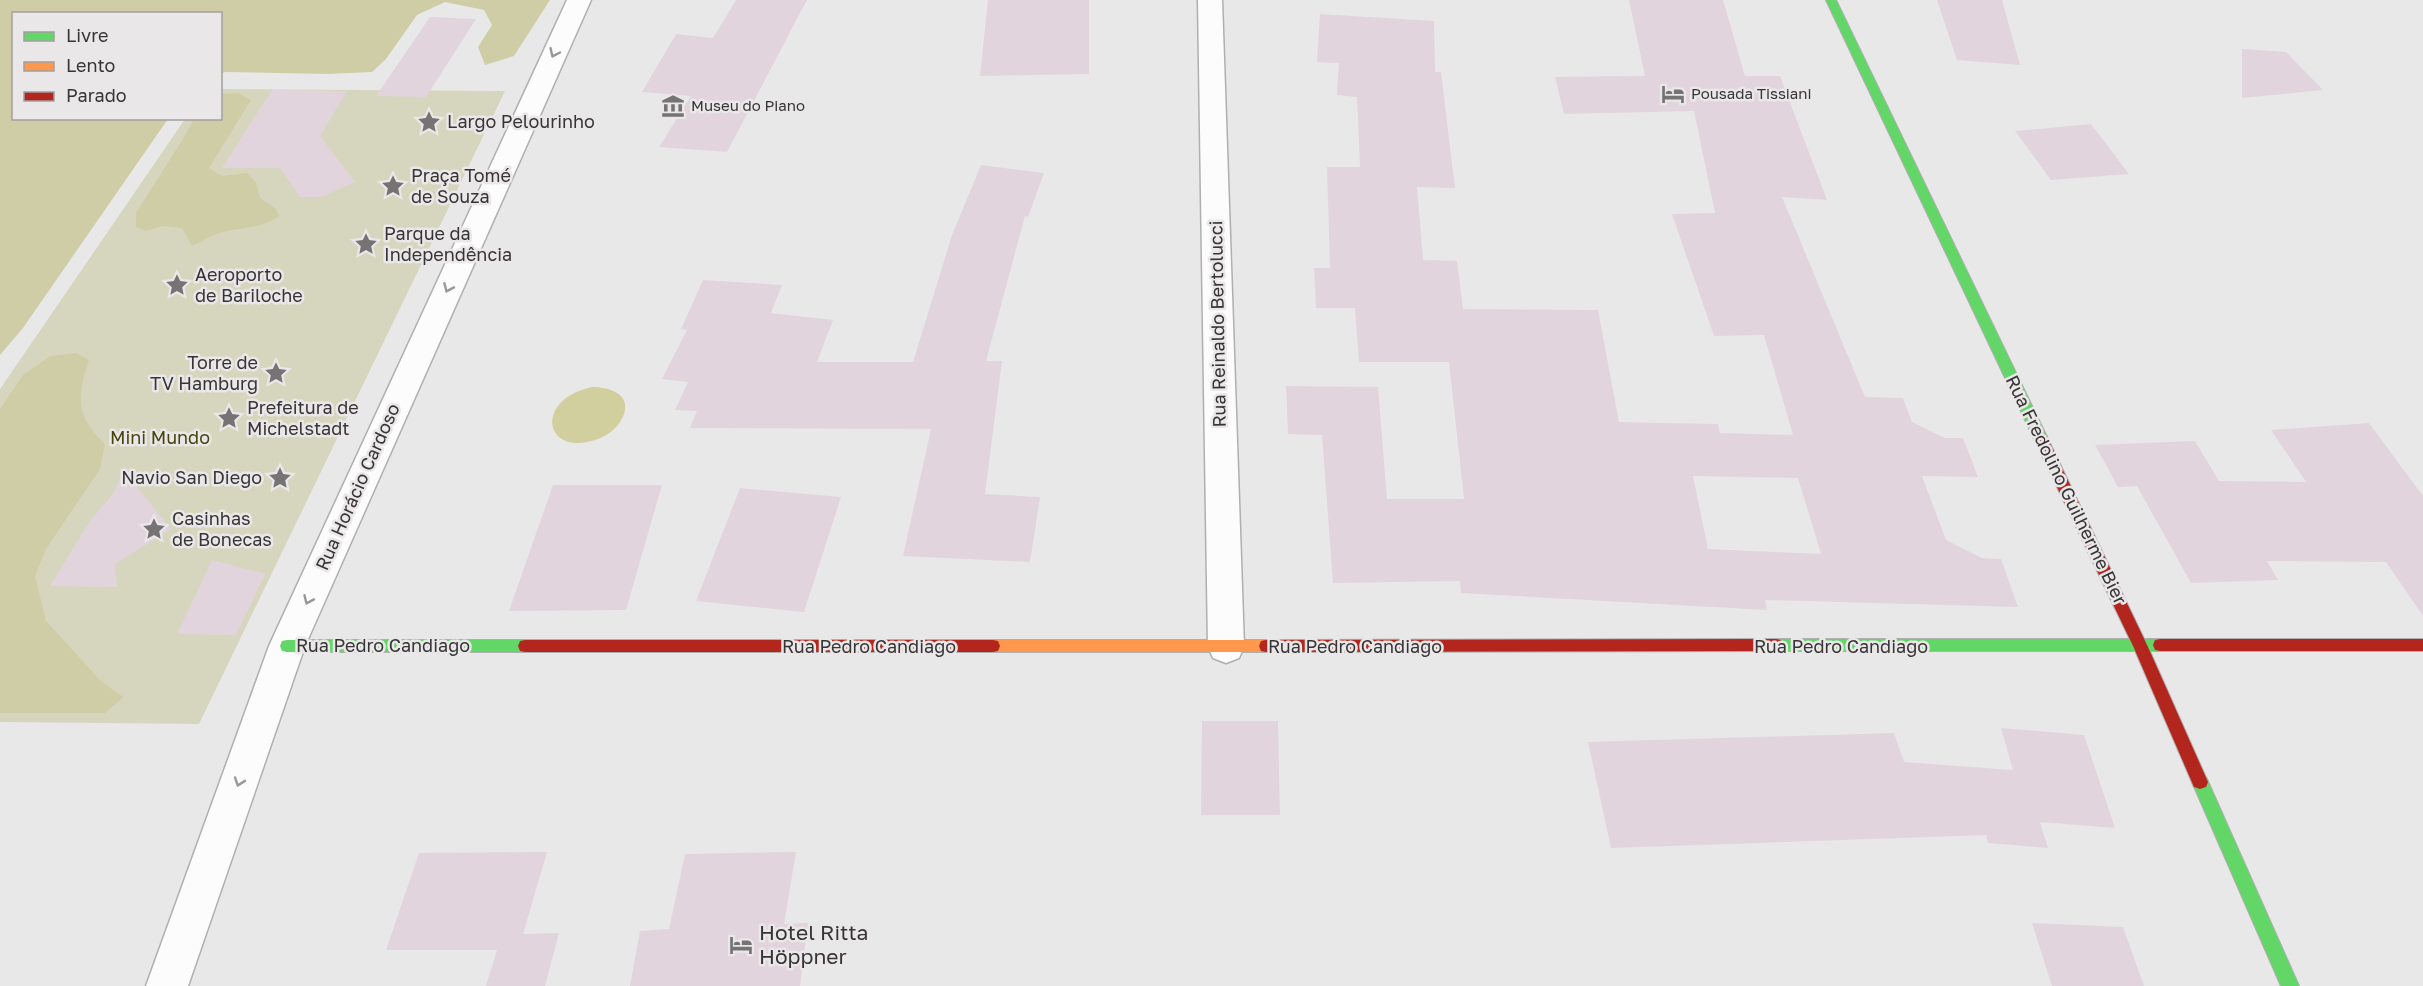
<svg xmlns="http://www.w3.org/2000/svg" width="2423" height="986" font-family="'Golos Text',sans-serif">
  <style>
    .green { fill: #d6d6be }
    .forest { fill: #cfcda6 }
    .water { fill: #d0cf9d }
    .building { fill: #e2d4dc; fill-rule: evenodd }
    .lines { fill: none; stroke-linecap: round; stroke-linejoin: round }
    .street-casing { stroke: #b0afb0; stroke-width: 3 }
    .fast-casing { stroke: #b0afb0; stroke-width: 2 }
    .slow-casing { stroke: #b0afb0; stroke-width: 2 }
    .jam-casing { stroke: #b0afb0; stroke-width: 2 }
    .street { fill: #fcfcfc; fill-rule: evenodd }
    .fast { fill: #63d668; fill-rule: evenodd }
    .slow { fill: #ff974d; fill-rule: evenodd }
    .jam { fill: #b3261e; fill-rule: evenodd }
    .oneway { stroke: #999898 }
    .labels { text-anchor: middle; stroke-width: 5; stroke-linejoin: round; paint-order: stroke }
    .far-poi-label { font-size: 15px; fill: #363435; stroke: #eae7e9; text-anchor: start }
    .poi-label { font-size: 18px; fill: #363435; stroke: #eae7e9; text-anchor: start }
    .street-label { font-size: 18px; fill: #363435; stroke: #eae7e9 }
    .park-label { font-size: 18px; fill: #46440b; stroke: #eae7e9 }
    .near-poi-label { font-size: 21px; fill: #363435; stroke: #eae7e9; text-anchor: start }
  </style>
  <rect width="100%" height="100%" fill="#e9e8e9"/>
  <!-- green -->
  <path class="green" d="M 221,89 L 505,91 L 199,724 L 0,722 L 0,389 L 185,119 L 220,118 Z"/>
  <!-- forest -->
  <g class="forest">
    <path d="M 0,0 L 550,0 L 514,56 L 485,65 L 478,47 L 492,25 L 484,10 L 445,2 L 417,15 L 386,59 L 372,72 L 326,74 L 225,72 L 221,74 L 220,14 L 14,14 L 14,118 L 168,119 L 23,328 L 0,355 Z"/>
    <path d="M 238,93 L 251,100 L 209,168 L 222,176 L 247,173 L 256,182 L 260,198 L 276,209 L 279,216 C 264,228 242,227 223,232 C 212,235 202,241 192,246 L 182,228 L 163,226 L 146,231 L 136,227 L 136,213 L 181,142 L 194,119 L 220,118 L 221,94 Z"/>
    <path d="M 76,353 L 89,360 C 77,398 75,415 105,444 L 100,469 L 46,549 L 35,576 L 46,621 L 101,681 L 123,697 L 105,713 L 0,713 L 0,409 L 23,375 L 51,356 Z"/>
  </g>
  <!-- water -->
  <path class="water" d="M 592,387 C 608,387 631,393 624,414 C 620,426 609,435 598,439 C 545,459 532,400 592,387 Z"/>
  <!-- building -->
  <g class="building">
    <path d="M 736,0 L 807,0 L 727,152 L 659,147 L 691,96 L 642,92 L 676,34 L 713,38 Z"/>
    <path d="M 988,0 L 1089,0 L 1089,74 L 980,76 Z"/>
    <path d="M 1629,0 L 1723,0 L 1745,76 L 1780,76 L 1827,200 L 1782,197 L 1865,397 L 1903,398 L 1912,422 L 1945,438 L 1963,438 L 1978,477 L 1922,476 L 1946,540 L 1982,558 L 2001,559 L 2018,607 L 1765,600 L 1767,610 L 1461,593 L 1460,581 L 1333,583 L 1322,435 L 1288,434 L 1286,386 L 1378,387 L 1387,499 L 1464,499 L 1449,362 L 1359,362 L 1355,308 L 1316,308 L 1314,268 L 1330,268 L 1327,167 L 1360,167 L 1357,97 L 1337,95 L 1339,63 L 1317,62 L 1320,14 L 1434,21 L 1435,72 L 1441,72 L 1455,188 L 1417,187 L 1423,260 L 1457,261 L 1463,309 L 1598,310 L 1619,422 L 1718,424 L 1720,433 L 1793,435 L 1764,335 L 1714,336 L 1672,214 L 1715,213 L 1694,111 L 1564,114 L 1555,77 L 1645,76 ZM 1693,476 L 1798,478 L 1821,554 L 1708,549 Z"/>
    <path d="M 1937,0 L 2002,0 L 2020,65 L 1957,60 Z"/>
    <path d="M 430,17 L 476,19 L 426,97 L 376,96 Z"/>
    <path d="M 2242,49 L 2286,52 L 2323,90 L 2242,98 Z"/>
    <path d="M 272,90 L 347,91 L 320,136 L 355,182 L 321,197 L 300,197 L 280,168 L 222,168 Z"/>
    <path d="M 2091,124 L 2129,174 L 2051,180 L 2015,131 Z"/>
    <path d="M 981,165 L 1044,173 L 1028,217 L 1025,216 L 986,361 L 1002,361 L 985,494 L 1040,497 L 1030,562 L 903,556 L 931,429 L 690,428 L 697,411 L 675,410 L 688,382 L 662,379 L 687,330 L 681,329 L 703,280 L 782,285 L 771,313 L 833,320 L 817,362 L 913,362 L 952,235 Z"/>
    <path d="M 2369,423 L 2423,496 L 2423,616 L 2386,562 L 2267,561 L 2278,580 L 2191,583 L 2137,486 L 2118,487 L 2095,445 L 2195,441 L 2219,481 L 2306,482 L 2271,430 Z"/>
    <path d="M 124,471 L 171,529 L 115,564 L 117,587 L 50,586 L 90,521 L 113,494 Z"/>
    <path d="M 553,485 L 662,485 L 626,610 L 509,611 Z"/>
    <path d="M 740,488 L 841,497 L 804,612 L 696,601 Z"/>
    <path d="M 212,560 L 265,574 L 236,635 L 177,634 Z"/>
    <path d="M 1202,721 L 1278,721 L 1280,815 L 1201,815 Z"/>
    <path d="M 2001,728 L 2084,735 L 2115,828 L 2040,822 L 2048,848 L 1988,843 L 1986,835 L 1611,848 L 1588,742 L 1894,733 L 1904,762 L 2013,770 Z"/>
    <path d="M 547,852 L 523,934 L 559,933 L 545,986 L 486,986 L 497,950 L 386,950 L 419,853 Z"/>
    <path d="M 796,852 L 784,924 L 808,923 L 800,986 L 630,986 L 640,931 L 669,929 L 685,854 Z"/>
    <path d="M 2032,923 L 2123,927 L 2144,986 L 2052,986 Z"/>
  </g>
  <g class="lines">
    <!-- street casing -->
    <g class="street-casing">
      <g id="street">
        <path d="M 567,0 L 591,0 L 305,646 L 188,986 L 146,986 L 269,646 Z"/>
        <path d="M 1198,0 L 1222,0 L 1244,647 L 1239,658 L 1226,663 L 1213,658 L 1208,647 Z"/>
      </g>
    </g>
    <!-- fast casing -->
    <g class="fast-casing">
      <g id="fast">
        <path d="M 1826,0 L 1836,0 L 2048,439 L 2046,443 L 2036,443 L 2034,439 Z"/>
        <path d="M 1776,639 L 2160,639 L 2165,640 L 2167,645 L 2165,650 L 2160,651 L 1776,651 L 1771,650 L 1769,645 L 1771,640 Z"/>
        <path d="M 287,640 L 525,640 L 530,641 L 532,646 L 530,651 L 525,652 L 287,652 L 282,651 L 280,646 L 282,641 Z"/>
        <path d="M 2200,775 L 2206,777 L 2299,986 L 2281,986 L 2192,782 L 2194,777 Z"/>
      </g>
    </g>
    <!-- slow casing -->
    <g class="slow-casing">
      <path id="slow" d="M 993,640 L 1266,640 L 1271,641 L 1273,646 L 1271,651 L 1266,652 L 993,652 L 988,651 L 986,646 L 988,641 Z"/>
    </g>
    <!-- jam casing -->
    <g class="jam-casing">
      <g id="jam">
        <path d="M 2041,434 L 2046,435 L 2048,439 L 2148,647 L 2208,782 L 2206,787 L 2200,789 L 2194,787 L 2134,648 L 2034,439 L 2036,435 Z"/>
        <path d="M 1776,639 L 1781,640 L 1783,645 L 1781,650 L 1776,651 L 1266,652 L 1261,651 L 1259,646 L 1261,641 L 1266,640 Z"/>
        <path d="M 2160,639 L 2423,639 L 2423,651 L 2160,651 L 2155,650 L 2153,645 L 2155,640 Z"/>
        <path d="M 525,640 L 993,640 L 998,641 L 1000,646 L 998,651 L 993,652 L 525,652 L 520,651 L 518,646 L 520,641 Z"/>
      </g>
    </g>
    <!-- street -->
    <use href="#street" class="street"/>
    <!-- fast -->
    <use href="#fast" class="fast"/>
    <!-- slow -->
    <use href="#slow" class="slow"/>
    <!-- jam -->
    <use href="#jam" class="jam"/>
  </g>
  <!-- one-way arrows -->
  <defs><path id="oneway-chevron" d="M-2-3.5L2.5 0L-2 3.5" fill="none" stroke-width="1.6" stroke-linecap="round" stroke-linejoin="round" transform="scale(1.5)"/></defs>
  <g class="oneway">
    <use href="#oneway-chevron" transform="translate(554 53) rotate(115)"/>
    <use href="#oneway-chevron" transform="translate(448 288) rotate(114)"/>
    <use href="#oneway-chevron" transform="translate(308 600) rotate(114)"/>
    <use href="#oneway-chevron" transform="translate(239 782) rotate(109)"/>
  </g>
  <!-- icons -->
  <defs>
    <g id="hotel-bare" transform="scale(1.8)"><path d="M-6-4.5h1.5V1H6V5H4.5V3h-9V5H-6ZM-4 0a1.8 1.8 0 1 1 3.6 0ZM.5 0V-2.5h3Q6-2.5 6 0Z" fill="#757374" stroke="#eae7e9" stroke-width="2.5" paint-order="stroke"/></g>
    <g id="museum-bare" transform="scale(1.8)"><path d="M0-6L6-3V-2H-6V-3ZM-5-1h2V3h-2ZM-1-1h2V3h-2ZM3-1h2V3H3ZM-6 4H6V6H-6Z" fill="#757374" stroke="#eae7e9" stroke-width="2.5" paint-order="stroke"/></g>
    <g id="sight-bare" transform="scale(1.8)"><path d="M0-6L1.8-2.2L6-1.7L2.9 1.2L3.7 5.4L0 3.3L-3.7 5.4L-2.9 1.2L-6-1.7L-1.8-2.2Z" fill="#757374" stroke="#eae7e9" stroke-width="2.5" paint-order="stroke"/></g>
  </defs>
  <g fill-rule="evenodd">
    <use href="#hotel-bare" x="1673" y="94"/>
    <use href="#museum-bare" x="673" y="106"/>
    <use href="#sight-bare" x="429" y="122"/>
    <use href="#sight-bare" x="393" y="186"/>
    <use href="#sight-bare" x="366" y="244"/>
    <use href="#sight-bare" x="177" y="285"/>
    <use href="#sight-bare" x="276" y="373"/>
    <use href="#sight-bare" x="229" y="418"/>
    <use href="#sight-bare" x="280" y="478"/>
    <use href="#sight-bare" x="154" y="529"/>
    <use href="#hotel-bare" x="741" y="945"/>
  </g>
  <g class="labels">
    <!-- far-poi labels -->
    <g class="far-poi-label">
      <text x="1691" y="99">Pousada Tissiani</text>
      <text x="691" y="111">Museu do Piano</text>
    </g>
    <!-- poi labels -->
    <g class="poi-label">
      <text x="447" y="128">Largo Pelourinho</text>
      <text x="411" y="182">Praça Tomé<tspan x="411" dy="21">de Souza</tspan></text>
      <text x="384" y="240">Parque da<tspan x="384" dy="21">Independência</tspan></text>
      <text x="195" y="281">Aeroporto<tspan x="195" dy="21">de Bariloche</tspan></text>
      <text x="258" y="369" text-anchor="end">Torre de<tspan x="258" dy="21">TV Hamburg</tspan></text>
      <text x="247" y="414">Prefeitura de<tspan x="247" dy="21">Michelstadt</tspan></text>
      <text x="262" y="484" text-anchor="end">Navio San Diego</text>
      <text x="172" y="525">Casinhas<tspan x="172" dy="21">de Bonecas</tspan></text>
    </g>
    <!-- street labels -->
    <g class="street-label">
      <text transform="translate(1218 324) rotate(-91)" y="6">Rua Reinaldo Bertolucci</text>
      <text transform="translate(358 487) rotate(-66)" y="6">Rua Horácio Cardoso</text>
      <text transform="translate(2066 490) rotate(64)" y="6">Rua Fredolino Guilherme Bier</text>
      <text x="383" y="652">Rua Pedro Candiago</text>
      <text x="869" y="653">Rua Pedro Candiago</text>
      <text x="1355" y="653">Rua Pedro Candiago</text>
      <text x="1841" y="653">Rua Pedro Candiago</text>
    </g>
    <!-- park labels -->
    <g class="park-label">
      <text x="160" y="444">Mini Mundo</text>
    </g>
    <!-- near-poi labels -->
    <g class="near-poi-label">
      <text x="759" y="940">Hotel Ritta<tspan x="759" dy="24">Höppner</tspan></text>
    </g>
  </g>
  <!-- legend -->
  <rect x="12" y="12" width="210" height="108" fill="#eae7e9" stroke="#a29fa1" stroke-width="1.5"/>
  <rect x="24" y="32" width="30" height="9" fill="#63d668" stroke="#a29fa1" stroke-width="1.5"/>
  <text x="66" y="42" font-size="18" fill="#363435">Livre</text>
  <rect x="24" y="62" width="30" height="9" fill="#ff974d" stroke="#a29fa1" stroke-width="1.5"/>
  <text x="66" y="72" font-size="18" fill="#363435">Lento</text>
  <rect x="24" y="92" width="30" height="9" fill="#b3261e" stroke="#a29fa1" stroke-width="1.5"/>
  <text x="66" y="102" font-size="18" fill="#363435">Parado</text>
</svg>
